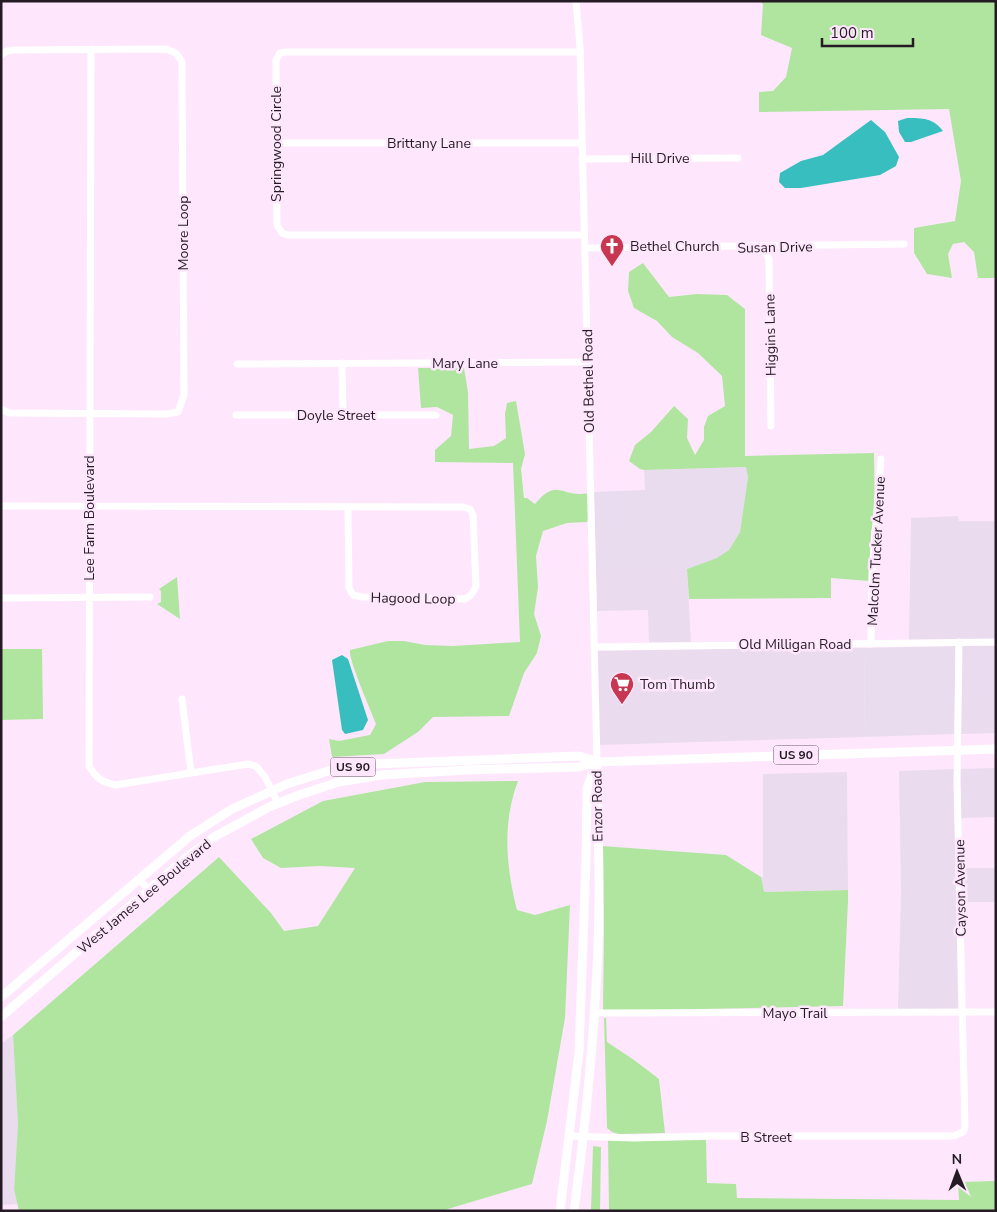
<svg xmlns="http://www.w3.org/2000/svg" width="997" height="1212" font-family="'Nunito Sans',sans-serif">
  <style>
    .commercial { fill: #ebdbee }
    .industrial { fill: #eadcef }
    .green { fill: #b0e5a0 }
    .water { fill: #39bec0 }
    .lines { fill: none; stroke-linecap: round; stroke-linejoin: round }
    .minor { stroke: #fff; stroke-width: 7 }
    .major { stroke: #fff; stroke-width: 9 }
    .labels { text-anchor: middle; stroke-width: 5; stroke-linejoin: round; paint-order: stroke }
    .shield { fill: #fee7fc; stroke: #665866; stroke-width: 1 }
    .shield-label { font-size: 12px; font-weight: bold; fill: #251b25 }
    .street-label { font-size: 14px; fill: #251b25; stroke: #fee7fc }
    .poi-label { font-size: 14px; fill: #251b25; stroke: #fee7fc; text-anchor: start }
  </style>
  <rect width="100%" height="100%" fill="#fee7fc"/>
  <!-- commercial -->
  <g class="commercial">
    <path d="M 958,516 L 959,521 L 996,521 L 996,639 L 909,640 L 911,518 Z"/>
    <path d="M 639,568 L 687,569 L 691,642 L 649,642 L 648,610 L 597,611 L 596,570 Z"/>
    <path d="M 962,646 L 996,646 L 996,733 L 961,734 Z"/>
    <path d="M 779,648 L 864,648 L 865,737 L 599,745 L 597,651 Z"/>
    <path d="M 996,768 L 996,817 L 961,818 L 960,769 Z"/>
    <path d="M 954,769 L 958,1009 L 898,1010 L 901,892 L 899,771 Z"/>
    <path d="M 847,772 L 848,890 L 763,892 L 761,877 L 763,877 L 763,774 Z"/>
    <path d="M 962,868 L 996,868 L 996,902 L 963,902 Z"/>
    <path d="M 13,1035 L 18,1124 L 14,1189 L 18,1204 L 1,1205 L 1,1044 Z"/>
  </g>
  <!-- industrial -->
  <g class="industrial">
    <path d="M 747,467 L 748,477 L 740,532 L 729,550 L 717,559 L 687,569 L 596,570 L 594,492 L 645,490 L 644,470 Z"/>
    <path d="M 955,646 L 955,734 L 865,737 L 864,648 Z"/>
  </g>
  <!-- green -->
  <g class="green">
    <path d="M 760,1 L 996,1 L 996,278 L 978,278 L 974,252 L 964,242 L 953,244 L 948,254 L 952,278 L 927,274 L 914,253 L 914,228 L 955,221 L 961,181 L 949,109 L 759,112 L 759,92 L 773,91 L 786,77 L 792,48 L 761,35 L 763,4 Z"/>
    <path d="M 643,263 L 669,297 L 697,294 L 727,295 L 745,309 L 745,456 L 874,453 L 875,518 L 871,531 L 869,581 L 831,578 L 831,598 L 689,599 L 687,569 L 717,558 L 729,550 L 740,532 L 748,477 L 746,467 L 644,470 L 640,469 L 629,461 L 635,445 L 651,432 L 674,406 L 688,419 L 687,438 L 695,455 L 704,440 L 704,427 L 708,416 L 725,406 L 722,376 L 698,353 L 672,337 L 657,321 L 634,308 L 628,291 L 629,272 Z"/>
    <path d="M 418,368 L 464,368 L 468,392 L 469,449 L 494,446 L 506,438 L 505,414 L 507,403 L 516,401 L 525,454 L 521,469 L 524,498 L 527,498 L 535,504 C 558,476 562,499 588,493 L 588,519 L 587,522 L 567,523 L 543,531 L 536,556 L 538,587 L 534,614 L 541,636 L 537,653 L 524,673 L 509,716 L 433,717 L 418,732 L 384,754 L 332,757 L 329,739 L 339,741 L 370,735 L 376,724 C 371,711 348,659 350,650 L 388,641 L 404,641 L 425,645 L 453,646 L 520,642 L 513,463 L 435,462 L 435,450 L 451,436 L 453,415 L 437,407 L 421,408 Z"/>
    <path d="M 177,577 L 180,619 L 157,604 L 161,602 L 161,591 L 159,589 Z"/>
    <path d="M 1,649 L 42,649 L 43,719 L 1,720 Z"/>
    <path d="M 518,781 C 502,823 506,867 517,910 L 535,915 L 570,905 L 565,1018 L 547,1121 L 532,1184 L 441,1211 L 19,1211 L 14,1189 L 18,1124 L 13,1035 L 219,857 L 271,913 L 284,931 L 318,926 L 355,868 L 320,866 L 281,868 L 263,858 L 251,839 L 323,801 L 425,782 Z"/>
    <path d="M 602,846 L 726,855 L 761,877 L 764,892 L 848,890 L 848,901 L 843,1006 L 603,1011 L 604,927 Z"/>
    <path d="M 604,1018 L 606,1018 L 607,1042 L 634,1060 L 659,1079 L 665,1133 L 619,1134 L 612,1132 L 607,1128 Z"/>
    <path d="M 608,1138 L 634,1141 L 706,1140 L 707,1183 L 736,1184 L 737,1198 L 959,1200 L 958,1182 L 996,1181 L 996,1211 L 609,1211 Z"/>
    <path d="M 593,1146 L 601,1147 L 600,1211 L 591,1211 Z"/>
  </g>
  <!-- water -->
  <g class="water">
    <path d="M 907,118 C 923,118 933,118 943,131 L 911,142 L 905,142 L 899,132 L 898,121 Z"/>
    <path d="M 871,120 L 885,132 L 899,157 L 896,166 L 880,175 L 801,188 L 785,188 L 779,182 L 780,173 L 801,161 L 823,155 Z"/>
    <path d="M 342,655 L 348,659 L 368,720 L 363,730 L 345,734 L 342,730 L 332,660 Z"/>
  </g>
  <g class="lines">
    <!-- minor -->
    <g class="minor">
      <path d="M 576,1 L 580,48 L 597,762"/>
      <path d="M 91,49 L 89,766 C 96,778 102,782 115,785 L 248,764 L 256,766 L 265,777 L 278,803"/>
      <path d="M 580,52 L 285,52 L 280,53 L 276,60 L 277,225 L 282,233 L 288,235 L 584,235"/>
      <path d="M 1,55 L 7,51 L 14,50 L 166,49 L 176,53 L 182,62 L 184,395 L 178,412 L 166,414 L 9,413 L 1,409"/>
      <path d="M 276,143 L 582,143"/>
      <path d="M 582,159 L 738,158"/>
      <path d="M 761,247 L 765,251 L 769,259 L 771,426"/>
      <path d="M 585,248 L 904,244"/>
      <path d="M 342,363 L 343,415"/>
      <path d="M 237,364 L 588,362"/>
      <path d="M 236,415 L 436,415"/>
      <path d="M 1,506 L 463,507 L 470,509 L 473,515 L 476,587 L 471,595 L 465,599 L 362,597 L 353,595 L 349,588 L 348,507"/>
      <path d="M 1,598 L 150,597"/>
      <path d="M 871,644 L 872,573 L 881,459"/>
      <path d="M 594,647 L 996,642"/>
      <path d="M 182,699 L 191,773"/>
      <path d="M 139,879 L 149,890"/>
      <path d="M 594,1013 L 996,1012"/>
      <path d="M 569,1136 L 634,1138 L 705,1136 L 954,1136 L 963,1132 L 965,1128 L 957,783 L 959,642"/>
    </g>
    <!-- major -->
    <g class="major">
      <path d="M 1,997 L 190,836 L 232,809 L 287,784 L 328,771 L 374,764 L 579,756 L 596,761"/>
      <path d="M 1,1017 L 187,857 L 214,837 L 269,807 L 299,795 L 339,782 L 381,775 L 466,770 L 578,767 L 597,762 L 996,749"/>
      <path d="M 560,1211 L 579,1052 L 586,861 L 587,788 L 597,762"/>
      <path d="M 574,1211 C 585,1130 593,1049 597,968 C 601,901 598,834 597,767"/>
    </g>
  </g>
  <!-- icons -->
  <defs>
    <g id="church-pin" transform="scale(1.25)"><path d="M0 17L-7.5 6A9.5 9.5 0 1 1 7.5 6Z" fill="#c73751" stroke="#fee7fc"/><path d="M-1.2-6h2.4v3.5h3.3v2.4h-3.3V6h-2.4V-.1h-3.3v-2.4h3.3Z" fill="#fff"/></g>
    <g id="supermarket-pin" transform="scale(1.25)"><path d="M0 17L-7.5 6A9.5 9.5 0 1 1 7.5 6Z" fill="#c73751" stroke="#fee7fc"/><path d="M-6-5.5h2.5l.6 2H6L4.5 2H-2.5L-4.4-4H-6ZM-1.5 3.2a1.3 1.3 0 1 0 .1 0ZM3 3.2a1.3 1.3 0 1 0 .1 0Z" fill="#fff"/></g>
  </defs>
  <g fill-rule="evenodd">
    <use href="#church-pin" x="612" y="246"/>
    <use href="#supermarket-pin" x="622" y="684"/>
  </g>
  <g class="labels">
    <!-- shield labels -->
    <g class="shield">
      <rect x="773.5" y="745.5" width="45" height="19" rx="4"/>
      <rect x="330.5" y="757.5" width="45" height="19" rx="4"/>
    </g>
    <g class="shield-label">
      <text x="796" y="759">US 90</text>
      <text x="353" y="771">US 90</text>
    </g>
    <!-- street labels -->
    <g class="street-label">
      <text x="429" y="148">Brittany Lane</text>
      <text transform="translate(276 144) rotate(-90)" y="5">Springwood Circle</text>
      <text x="660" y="163">Hill Drive</text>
      <text transform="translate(183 233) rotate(-90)" y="5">Moore Loop</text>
      <text transform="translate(775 247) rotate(-1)" y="5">Susan Drive</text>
      <text transform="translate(770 335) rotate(-91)" y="5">Higgins Lane</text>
      <text x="465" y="368">Mary Lane</text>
      <text transform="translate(588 381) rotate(-91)" y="5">Old Bethel Road</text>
      <text x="336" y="420">Doyle Street</text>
      <text transform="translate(89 518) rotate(-90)" y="5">Lee Farm Boulevard</text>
      <text transform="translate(876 551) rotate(-87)" y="5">Malcolm Tucker Avenue</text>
      <text transform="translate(413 598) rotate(1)" y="5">Hagood Loop</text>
      <text x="795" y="649">Old Milligan Road</text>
      <text transform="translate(597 806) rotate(-91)" y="5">Enzor Road</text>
      <text transform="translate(960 888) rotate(-91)" y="5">Cayson Avenue</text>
      <text transform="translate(144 896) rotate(-40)" y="5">West James Lee Boulevard</text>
      <text x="795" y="1018">Mayo Trail</text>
      <text x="766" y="1142">B Street</text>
    </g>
    <!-- poi labels -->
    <g class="poi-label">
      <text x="630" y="251">Bethel Church</text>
      <text x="640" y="689">Tom Thumb</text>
    </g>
  </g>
  <!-- border -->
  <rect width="997" height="1212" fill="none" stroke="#251b25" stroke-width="5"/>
  <!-- north arrow -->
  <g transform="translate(957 1172) rotate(359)" stroke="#fee7fc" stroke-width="4" paint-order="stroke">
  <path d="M0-4L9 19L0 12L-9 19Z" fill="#251b25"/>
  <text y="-8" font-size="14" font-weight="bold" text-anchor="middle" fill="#251b25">N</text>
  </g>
  <!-- scale -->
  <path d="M822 38v8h91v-8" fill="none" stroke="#251b25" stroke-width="2.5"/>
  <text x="830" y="38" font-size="15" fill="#251b25" stroke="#fee7fc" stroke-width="4" paint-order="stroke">100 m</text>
</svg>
